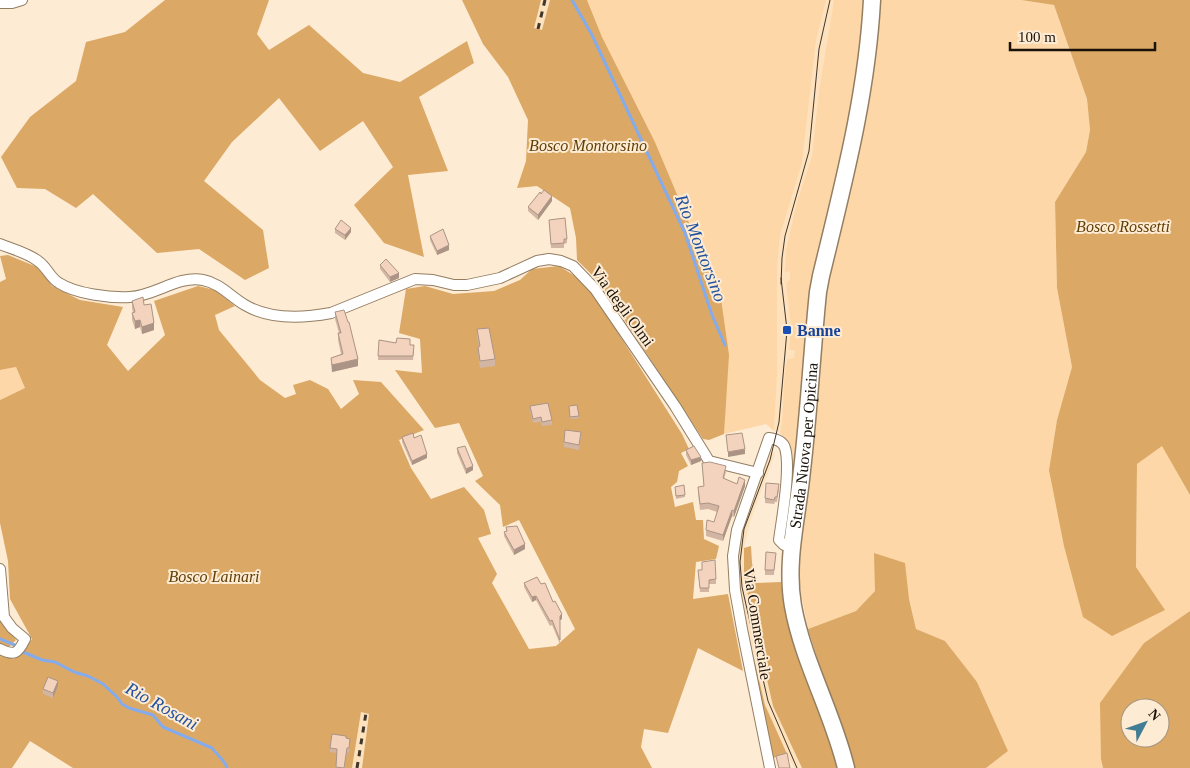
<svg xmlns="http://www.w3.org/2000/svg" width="1190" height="768" font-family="Georgia,serif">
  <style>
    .built { fill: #fee1bd }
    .green { fill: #fdd7a7 }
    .forest { fill: #dba865; fill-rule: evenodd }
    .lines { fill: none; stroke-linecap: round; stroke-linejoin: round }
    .stream { stroke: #84aced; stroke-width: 3 }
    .street-casing { stroke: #937e62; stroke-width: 12 }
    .primary-casing { stroke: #937e62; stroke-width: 19 }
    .street { stroke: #fff; stroke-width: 10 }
    .primary { stroke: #fff; stroke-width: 16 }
    .tram { stroke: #40372a; stroke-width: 1 }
    .rail { stroke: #40372a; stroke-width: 3; stroke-dasharray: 6 6; stroke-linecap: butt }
    .wall { fill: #d2b5a3 }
    .shaded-wall { fill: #ab9485 }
    .building { fill: #f4d3be; stroke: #ab9485 }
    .transit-dot { fill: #1a4fb4; stroke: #feebd3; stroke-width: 2 }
    .labels { text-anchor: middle; stroke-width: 4; stroke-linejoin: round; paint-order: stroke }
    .park-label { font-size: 16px; font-style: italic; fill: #5f3e06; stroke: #feebd3 }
    .street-label { font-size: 16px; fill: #1a1208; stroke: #feebd3 }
    .transit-label { font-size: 16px; font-weight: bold; fill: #164399; stroke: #feebd3; text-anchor: start }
    .water-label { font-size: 18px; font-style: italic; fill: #22529d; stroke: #feebd3 }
  </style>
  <rect width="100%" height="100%" fill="#feebd3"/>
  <!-- built -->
  <g class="built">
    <path d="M 541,0 L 550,0 L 542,31 L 533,29 Z"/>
    <path d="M 826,0 L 834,0 L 819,90 L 812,156 L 797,202 L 786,273 L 790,271 L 790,279 L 786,283 L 790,304 L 791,325 L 789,349 L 795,350 L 794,358 L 787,359 L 785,368 L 784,404 L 780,433 L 774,431 L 777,375 L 777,267 L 780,236 L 802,163 L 816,41 Z"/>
    <path d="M 768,451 L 775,454 L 750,522 L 744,548 L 773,706 L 802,768 L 794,768 L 774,728 L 765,705 L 738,582 L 736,555 L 740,529 Z"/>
    <path d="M 361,712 L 369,714 L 362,768 L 352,768 Z"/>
  </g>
  <!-- green -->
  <g class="green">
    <path d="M 587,0 L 826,0 L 816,41 L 802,163 L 780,236 L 777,267 L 777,375 L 774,431 L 766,424 L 724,434 L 725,402 L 721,299 L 655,142 L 602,37 Z"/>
    <path d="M 834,0 L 864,0 L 861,44 L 851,123 L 813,289 L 785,540 L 785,530 L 791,459 L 788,442 L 780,433 C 785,408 782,383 787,359 L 794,358 L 795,350 L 789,350 L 791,325 L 786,283 L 790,279 L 790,271 L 785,273 L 786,251 L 797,202 L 812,156 L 819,90 Z"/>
    <path d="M 878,0 L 1021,0 L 1054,5 L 1087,99 L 1090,130 L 1086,152 L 1055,202 L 1057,288 L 1072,367 L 1057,420 L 1049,470 L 1165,610 L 1136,567 L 1137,464 L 1162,445 L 1190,495 L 1190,611 L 1144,643 L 1101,759 L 1103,768 L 986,768 L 1008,751 L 977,682 L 945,641 L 916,629 L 909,599 L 875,591 L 856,611 L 808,629 L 800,588 L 800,531 L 820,322 Z"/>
    <path d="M 16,367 L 25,388 L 0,400 L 0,370 Z"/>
  </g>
  <!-- forest -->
  <g class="forest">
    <path d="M 165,0 L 269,0 L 257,34 L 269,50 L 309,25 L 363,73 L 400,82 L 467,41 L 474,63 L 419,97 L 448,171 L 408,175 L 424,257 L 384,243 L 354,205 L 393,167 L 363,121 L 320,151 L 279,98 L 232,142 L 204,181 L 263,230 L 269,268 L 245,280 L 199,249 L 157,253 L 93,194 L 76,208 L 45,189 L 17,188 L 1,157 L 30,117 L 76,81 L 86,42 L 125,32 Z"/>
    <path d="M 462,0 L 541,0 L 534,28 L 542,30 L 550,0 L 587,0 L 602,37 L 655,142 L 721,299 L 729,355 L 724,434 L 709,440 L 703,439 L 600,283 L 577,260 L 576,238 L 570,208 L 537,186 L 517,188 L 526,161 L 528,120 L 508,77 L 483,44 Z"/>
    <path d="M 1021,0 L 1190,0 L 1190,495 L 1162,446 L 1137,464 L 1136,567 L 1165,610 L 1112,636 L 1083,617 L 1064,546 L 1049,470 L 1057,420 L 1072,367 L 1057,288 L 1055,202 L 1086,152 L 1090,130 L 1087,99 L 1054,5 Z"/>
    <path d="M 8,255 L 37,267 L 52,286 L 80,300 L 123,307 L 107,345 L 128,371 L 165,335 L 154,301 L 198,286 L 215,290 L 235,306 L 215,315 L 219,330 L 260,380 L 285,398 L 296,394 L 293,385 L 310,380 L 328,389 L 341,409 L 359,394 L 353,380 L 381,382 L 424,430 L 399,440 L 411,468 L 431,499 L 464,487 L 484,510 L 491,534 L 478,538 L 497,574 L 492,583 L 529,649 L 556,646 L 575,629 L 519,520 L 503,527 L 500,505 L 475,481 L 483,476 L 459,423 L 435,428 L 395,370 L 422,373 L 420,339 L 399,333 L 406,289 L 425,286 L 453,294 L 494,291 L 520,280 L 532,269 L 559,266 L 575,276 L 596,298 L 682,434 L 689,449 L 681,453 L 688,466 L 679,471 L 677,482 L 671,487 L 675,507 L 693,502 L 696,520 L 703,520 L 704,539 L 719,546 L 716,559 L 696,562 L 693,599 L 728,594 L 743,671 L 698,648 L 668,733 L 644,729 L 641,747 L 652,768 L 362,768 L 369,714 L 361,712 L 352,768 L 73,768 L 30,741 L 12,768 L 0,768 L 0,656 L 14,659 L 23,652 L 32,639 L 10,599 L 8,561 L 0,523 L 0,400 L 25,388 L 16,367 L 0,370 L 0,282 L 6,279 L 0,256 Z"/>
    <path d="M 751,546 L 752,563 L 756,583 L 781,582 L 787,618 L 840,768 L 802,768 L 773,706 L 744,578 L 744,548 Z"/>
    <path d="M 874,553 L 905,563 L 909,599 L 916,629 L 945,641 L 977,682 L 1008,751 L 986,768 L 852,768 L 808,629 L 856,611 L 875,591 Z"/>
    <path d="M 1190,611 L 1190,768 L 1103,768 L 1101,759 L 1100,703 L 1144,643 ZM 1130,708 L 1160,708 L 1160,738 L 1130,738 Z"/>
    <path d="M 0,616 L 16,640 L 8,648 L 0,644 Z"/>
    <path d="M 752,650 L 765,705 L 787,754 L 773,758 Z"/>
  </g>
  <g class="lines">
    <!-- stream -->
    <g class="stream">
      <path d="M 572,0 L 592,35 L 685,233 L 712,315 L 725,345"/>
      <path d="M 0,639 L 17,646"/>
      <path d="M 23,652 L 42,660 L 55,662 L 74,672 L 88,676 L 103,684 L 117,697 L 122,704 L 129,708 L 153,715 L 163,727 L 212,748 C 217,755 224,759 227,768"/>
    </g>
    <!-- street casing -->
    <g class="street-casing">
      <g id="street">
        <path d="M 0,3 L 12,3 L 22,0"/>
        <path d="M 0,244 C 12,249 28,253 38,261 C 47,267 50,278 59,283 C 76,294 110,298 130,297 C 155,296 178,275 203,280 C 220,283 231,297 245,305 C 270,320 304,318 331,313 L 415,279 L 433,280 L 454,285 L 467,285 L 500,278 L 537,261 L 549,259 L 561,261 L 573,266 L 595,289 L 675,406 L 709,461 L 758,473"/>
        <path d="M 0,569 L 4,617 L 12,628 L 25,639 C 18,654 14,656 0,649"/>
        <path d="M 770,768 L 742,629 L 735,590 L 733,556 L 737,530 L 769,438 C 776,439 783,441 785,448 C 791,468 782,518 779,540 L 784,545 L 792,547"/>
      </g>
    </g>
    <!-- primary casing -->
    <g class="primary-casing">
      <g id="primary">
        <path id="s1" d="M 846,768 C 833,713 803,662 793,606 C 785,561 798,515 802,470 C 809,411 812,351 818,292 L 821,276 C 843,185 867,95 872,0"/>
      </g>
    </g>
    <!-- street -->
    <use href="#street" class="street"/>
    <!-- primary -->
    <use href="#primary" class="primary"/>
    <!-- tram -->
    <g class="tram">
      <path d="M 781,278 L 787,330 L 779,422 L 770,460 L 744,529 L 740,562 L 742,587 L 768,701 L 797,768"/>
      <path d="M 781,284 L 782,258 L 785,236 L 809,151 L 819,49 L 830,0"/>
    </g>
    <!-- rail -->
    <g class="rail">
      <path d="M 538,29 L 545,0"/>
      <path d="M 357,768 L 366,713"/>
    </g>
  </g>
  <!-- wall -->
  <g class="wall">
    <path d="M 552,201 L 538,220 L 528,211 L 528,207 Z"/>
    <path d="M 549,220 L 567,239 L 567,243 L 564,244 L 564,248 L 551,248 Z"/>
    <path d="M 335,229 L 351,232 L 345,240 L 335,233 Z"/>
    <path d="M 430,236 L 449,250 L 437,255 L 430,240 Z"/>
    <path d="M 380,265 L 399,278 L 390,282 L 380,269 Z"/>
    <path d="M 132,301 L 144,305 L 154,330 L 142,334 L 140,327 L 135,329 L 132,320 L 132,313 L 133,313 L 132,308 Z"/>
    <path d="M 335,312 L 358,366 L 332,372 L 331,365 L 331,358 L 341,354 L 338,340 L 338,333 L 339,333 L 335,319 Z"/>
    <path d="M 477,329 L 495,359 L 495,366 L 480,368 L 478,354 L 478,347 L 479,347 L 477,336 Z"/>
    <path d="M 379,340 L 396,343 L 410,345 L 414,350 L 413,360 L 378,360 Z"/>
    <path d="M 530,406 L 552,420 L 552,425 L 542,426 L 541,422 L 533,423 L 530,411 Z"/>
    <path d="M 569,406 L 579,416 L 579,418 L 570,419 Z"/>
    <path d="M 402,437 L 414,438 L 427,458 L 412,465 L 402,442 Z"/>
    <path d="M 581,437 L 579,450 L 564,447 L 564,442 Z"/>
    <path d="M 457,448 L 473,470 L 466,474 L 457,453 Z"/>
    <path d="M 686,450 L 701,461 L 691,465 L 686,455 Z"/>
    <path d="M 702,463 L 726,472 L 724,479 L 737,484 L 745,486 L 734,517 L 732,516 L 723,541 L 706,536 L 706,530 L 714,522 L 717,512 L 708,509 L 700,510 L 698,493 L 704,486 Z"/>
    <path d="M 675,487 L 685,495 L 685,497 L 676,499 Z"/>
    <path d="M 779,489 L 777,502 L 775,502 L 774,504 L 765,503 L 765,498 Z"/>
    <path d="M 506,527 L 525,549 L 514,555 L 504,536 L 504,532 L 506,531 Z"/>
    <path d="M 776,553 L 774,575 L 765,575 L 765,570 Z"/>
    <path d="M 698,570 L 716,579 L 716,584 L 709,584 L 709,592 L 700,592 Z"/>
    <path d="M 524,583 L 541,584 L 553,602 L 562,619 L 560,620 L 560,644 L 552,625 L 550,626 L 536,600 L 532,602 L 524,587 Z"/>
    <path d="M 58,686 L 53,698 L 43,694 L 43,689 Z"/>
    <path d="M 350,743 L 349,753 L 347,752 L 345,768 L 336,768 L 337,753 L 330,752 L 330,748 Z"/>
  </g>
  <!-- shaded-wall -->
  <g class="shaded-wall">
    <path d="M 552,196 L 552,201 L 538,220 L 538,215 Z"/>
    <path d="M 351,228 L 351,232 L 345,240 L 345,235 Z"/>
    <path d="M 449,245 L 449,250 L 437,255 L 437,251 Z"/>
    <path d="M 399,273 L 399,278 L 390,282 L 390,277 Z"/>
    <path d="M 140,320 L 140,327 L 135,329 L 135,321 Z"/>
    <path d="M 154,323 L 154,330 L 142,334 L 142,327 Z"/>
    <path d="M 358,359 L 358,366 L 332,372 L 332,365 Z"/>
    <path d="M 745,449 L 745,454 L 728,457 L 728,452 Z"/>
    <path d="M 427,454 L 427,458 L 412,465 L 412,461 Z"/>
    <path d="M 701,457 L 701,461 L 691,465 L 691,460 Z"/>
    <path d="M 473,466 L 473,470 L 466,474 L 466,469 Z"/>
    <path d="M 745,480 L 745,486 L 734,517 L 734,511 Z"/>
    <path d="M 732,510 L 732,516 L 723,541 L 723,535 Z"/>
    <path d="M 525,544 L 525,549 L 514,555 L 514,550 Z"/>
    <path d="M 536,596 L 536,600 L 532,602 L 532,597 Z"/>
    <path d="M 562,614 L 562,619 L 560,620 L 560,644 L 560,616 Z"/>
    <path d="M 58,681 L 58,686 L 53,698 L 53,693 Z"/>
  </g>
  <!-- building -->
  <g class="building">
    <path d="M 544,190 L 552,196 L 538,215 L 528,207 L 540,192 L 541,194 Z"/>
    <path d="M 565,218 L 567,239 L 564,239 L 564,243 L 551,244 L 549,220 Z"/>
    <path d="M 341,220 L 351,228 L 345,235 L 335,229 Z"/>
    <path d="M 443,229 L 449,245 L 437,251 L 430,236 Z"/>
    <path d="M 386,259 L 399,273 L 390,277 L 380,265 Z"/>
    <path d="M 143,297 L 144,305 L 151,304 L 154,323 L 142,327 L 140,320 L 135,321 L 132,313 L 135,312 L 132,301 Z"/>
    <path d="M 344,310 L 348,322 L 349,322 L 358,359 L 332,365 L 331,358 L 343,354 L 338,333 L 341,333 L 335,312 Z"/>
    <path d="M 489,328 L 495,359 L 480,361 L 478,347 L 480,346 L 477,329 Z"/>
    <path d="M 397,338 L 410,339 L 410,345 L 414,345 L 413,356 L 378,356 L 379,340 L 396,343 Z"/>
    <path d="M 548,403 L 552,420 L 542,422 L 541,417 L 533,419 L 530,406 Z"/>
    <path d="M 577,405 L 579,416 L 570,417 L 569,406 Z"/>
    <path d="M 565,430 L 581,432 L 579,445 L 564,442 Z"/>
    <path d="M 413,433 L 414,438 L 421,435 L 427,454 L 412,461 L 402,437 Z"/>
    <path d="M 742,433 L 745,449 L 728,452 L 726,435 Z"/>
    <path d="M 465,446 L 473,466 L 466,469 L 457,448 Z"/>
    <path d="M 694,446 L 701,457 L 691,460 L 686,450 Z"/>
    <path d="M 710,462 L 726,466 L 723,478 L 737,484 L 739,477 L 745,480 L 734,511 L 732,510 L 723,535 L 706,530 L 707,520 L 714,522 L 719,506 L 708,503 L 700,504 L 698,487 L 704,486 L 702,463 Z"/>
    <path d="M 766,483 L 779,484 L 777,497 L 775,497 L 774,500 L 765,498 Z"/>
    <path d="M 684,485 L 685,495 L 676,496 L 675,487 Z"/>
    <path d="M 517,526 L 525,544 L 514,550 L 504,532 L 507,531 L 506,527 Z"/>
    <path d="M 766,552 L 776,553 L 774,570 L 765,570 Z"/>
    <path d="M 715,560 L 716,579 L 709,580 L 709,588 L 700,588 L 698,570 L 702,570 L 702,562 Z"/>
    <path d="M 537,577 L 541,584 L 545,583 L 553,602 L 555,601 L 562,614 L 560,616 L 560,640 L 552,620 L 550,621 L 536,596 L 532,597 L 524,583 Z"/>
    <path d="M 48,677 L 58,681 L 53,693 L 43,689 Z"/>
    <path d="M 332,734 L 346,736 L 346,738 L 350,739 L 349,748 L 347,748 L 344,768 L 336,767 L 337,749 L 330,748 Z"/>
    <path d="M 787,753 L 790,768 L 779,768 L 776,756 Z"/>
  </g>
  <!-- markers -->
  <rect class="transit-dot" x="782" y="325" width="10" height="10" rx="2.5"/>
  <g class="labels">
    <!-- park labels -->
    <g class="park-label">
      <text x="588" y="151">Bosco Montorsino</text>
      <text x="1123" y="232">Bosco Rossetti</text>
      <text x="214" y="582">Bosco Lainari</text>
    </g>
    <!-- street labels -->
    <g class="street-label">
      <text transform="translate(623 306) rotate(54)" y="6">Via degli Olmi</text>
      <text dy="6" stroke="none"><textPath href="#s1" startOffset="332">Strada Nuova per Opicina</textPath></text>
      <text transform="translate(758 624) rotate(81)" y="6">Via Commerciale</text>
    </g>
    <!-- transit labels -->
    <g class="transit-label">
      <text x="797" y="336">Banne</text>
    </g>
    <!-- water labels -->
    <g class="water-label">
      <text transform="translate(701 248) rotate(69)" y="6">Rio Montorsino</text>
      <text transform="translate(162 706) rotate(29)" y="6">Rio Rosani</text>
    </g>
  </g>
  <!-- north arrow -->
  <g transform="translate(1145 723) rotate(49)"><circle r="24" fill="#feebd3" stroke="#a39482"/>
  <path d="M0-4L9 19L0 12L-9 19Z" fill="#417d94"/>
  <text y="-8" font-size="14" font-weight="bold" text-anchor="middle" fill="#1a1208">N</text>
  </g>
  <!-- scale -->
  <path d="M1010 42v8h145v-8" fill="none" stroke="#1a1208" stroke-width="2.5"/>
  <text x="1018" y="42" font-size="15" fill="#1a1208" stroke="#feebd3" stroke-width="4" paint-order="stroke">100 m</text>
</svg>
